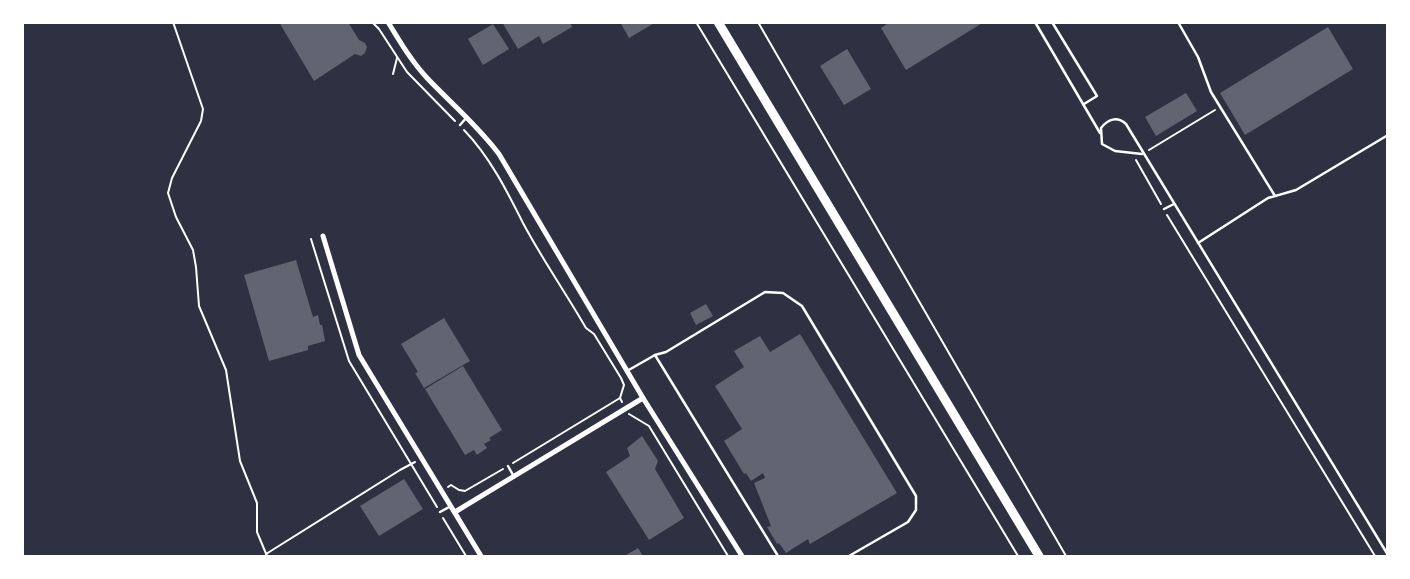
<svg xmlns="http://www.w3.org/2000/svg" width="1410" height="579" font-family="Roboto,sans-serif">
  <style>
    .building { fill: #626471 }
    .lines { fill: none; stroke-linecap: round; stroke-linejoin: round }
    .path { stroke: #fff; stroke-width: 2 }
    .service { stroke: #fff; stroke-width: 2.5 }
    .minor { stroke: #fff; stroke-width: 5 }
    .primary { stroke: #fff; stroke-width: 9 }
  </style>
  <rect width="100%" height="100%" fill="#2d3142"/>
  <!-- building -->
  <g class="building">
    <path d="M 279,22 L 348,22 L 359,40 L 365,43 L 367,47 L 365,53 L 361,56 L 355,54 L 314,81 Z"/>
    <path d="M 502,22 L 570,22 L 572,27 L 543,44 L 539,36 L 518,49 Z"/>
    <path d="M 620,22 L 656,22 L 629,38 Z"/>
    <path d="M 890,22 L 984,22 L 906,70 L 881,28 Z"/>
    <path d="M 493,24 L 509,49 L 483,65 L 468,39 Z"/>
    <path d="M 1328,27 L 1353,69 L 1245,135 L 1220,93 Z"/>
    <path d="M 847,49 L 871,89 L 844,105 L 820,66 Z"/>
    <path d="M 1186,93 L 1197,111 L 1156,136 L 1145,117 Z"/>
    <path d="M 296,260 L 313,317 L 318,315 L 320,325 L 322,325 L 325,341 L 308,346 L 308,350 L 269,361 L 244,275 Z"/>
    <path d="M 706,304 L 713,316 L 696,325 L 690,313 Z"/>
    <path d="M 444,318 L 470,361 L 424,388 L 415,373 L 418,372 L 401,344 Z"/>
    <path d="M 800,334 L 897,493 L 810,544 L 808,539 L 786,553 L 779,543 L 777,544 L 767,527 L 771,526 L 754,483 L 765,478 L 763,473 L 751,481 L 746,473 L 744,474 L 724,441 L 742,429 L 715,386 L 744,367 L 734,351 L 760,336 L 770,352 Z"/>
    <path d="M 463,366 L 502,430 L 489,438 L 491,440 L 484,444 L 487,448 L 477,455 L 474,450 L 465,455 L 425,389 Z"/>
    <path d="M 642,436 L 658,461 L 655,469 L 684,518 L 649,540 L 606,472 L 630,456 L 627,448 Z"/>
    <path d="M 404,479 L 423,509 L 379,536 L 360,506 Z"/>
    <path d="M 638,548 L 643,556 L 627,556 L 626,555 Z"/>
  </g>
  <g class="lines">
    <!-- path -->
    <g class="path">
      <path d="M 173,22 L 203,109 L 201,121 L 172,178 L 168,193 L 176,217 L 193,250 L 196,267 L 199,306 L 226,370 L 240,461 L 257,503 L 257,532 L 267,556"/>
      <path d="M 372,22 L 379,29 L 407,72 L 455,121"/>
      <path d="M 696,22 L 1018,556"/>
      <path d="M 758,22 L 1066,556"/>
      <path d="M 393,74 L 397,58"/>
      <path d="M 464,130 C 490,157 507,191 523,223 C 542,259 566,293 586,328 L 594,334 L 621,378 L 624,385 L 620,398 L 622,402"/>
      <path d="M 1149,150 L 1215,110"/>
      <path d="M 1136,160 L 1161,204"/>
      <path d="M 1167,215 L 1375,556"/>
      <path d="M 311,239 L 349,361 L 437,507"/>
      <path d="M 629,414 L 649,426 L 728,556"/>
      <path d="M 513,463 L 620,398"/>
      <path d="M 448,487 L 451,485 L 459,490 L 465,491 L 503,469"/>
      <path d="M 443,518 L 466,556"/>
      <path d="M 266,554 L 400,470 L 415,462"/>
    </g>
    <!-- service -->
    <g class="service">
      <path d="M 1035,22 L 1100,133"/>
      <path d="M 1052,22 L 1097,96 L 1084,104"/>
      <path d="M 1178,22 L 1198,57 L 1211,92 L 1275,196"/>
      <path d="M 460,125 L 467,117"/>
      <path d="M 1142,154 L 1115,151 L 1102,144 L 1101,128 C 1108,119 1117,116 1126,124 L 1388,555"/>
      <path d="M 1164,209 L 1174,204"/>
      <path d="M 1198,243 L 1268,198 L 1296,190 L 1388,135"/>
      <path d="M 655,355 L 666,352 L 765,292 L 783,293 L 802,306 L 916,496 L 916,510 L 908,522 L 849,556"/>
      <path d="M 627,371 L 655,355 L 778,556"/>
      <path d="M 508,466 L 513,475"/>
      <path d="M 440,512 L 451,506"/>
    </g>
    <!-- minor -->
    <g class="minor">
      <path d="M 388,22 C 400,42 412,62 428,79 C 453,105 477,125 499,154 L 643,398 L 742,556"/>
      <path d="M 323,236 L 359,355 L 481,556"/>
      <path d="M 455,512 L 643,398"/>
    </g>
    <!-- primary -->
    <path class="primary" d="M 718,22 L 1039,556"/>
  </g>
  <!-- border -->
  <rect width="1410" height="579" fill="none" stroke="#ffffff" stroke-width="48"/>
</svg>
